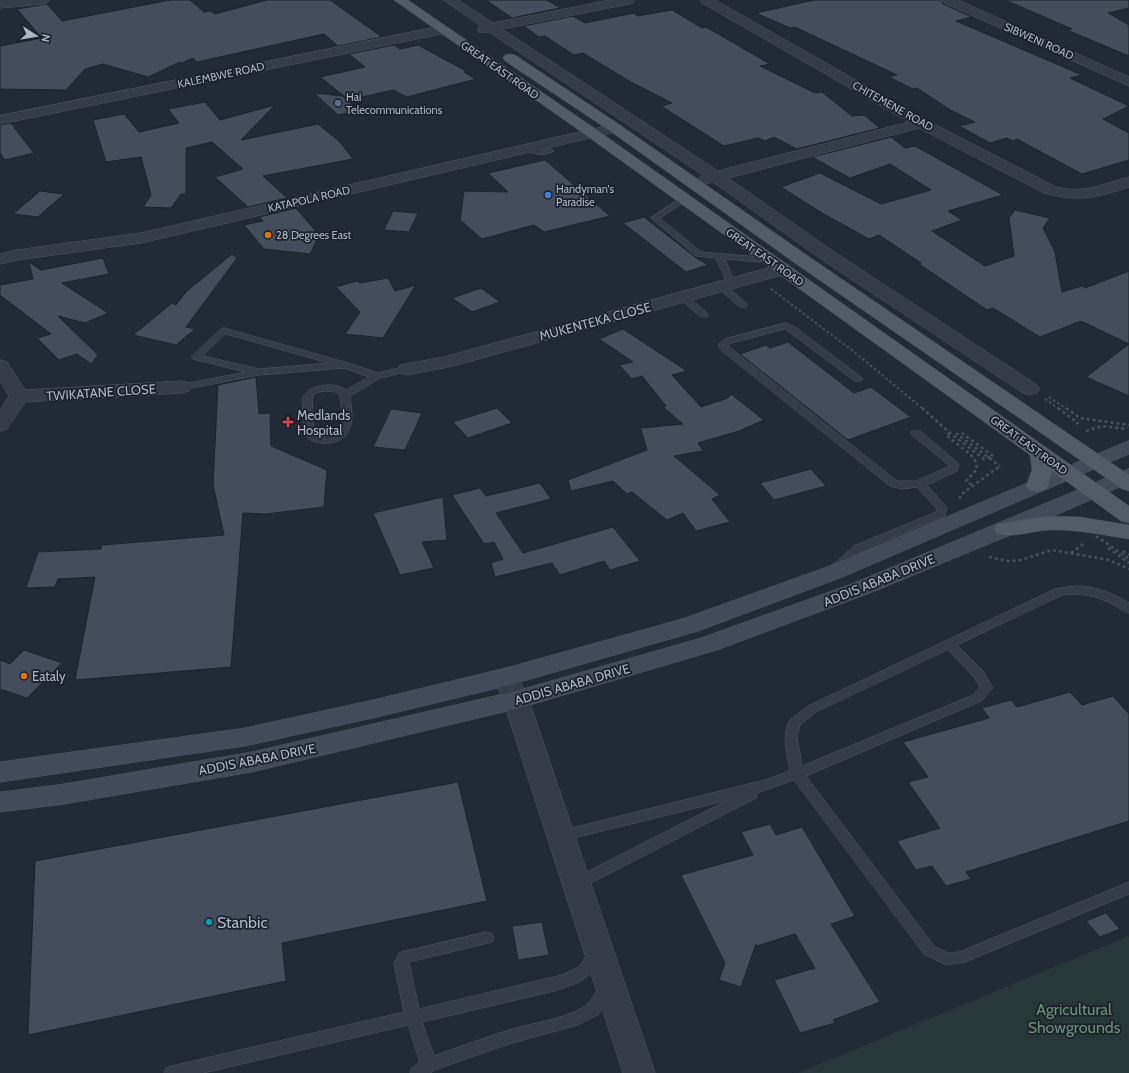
<svg xmlns="http://www.w3.org/2000/svg" width="1129" height="1073" viewBox="0 0 1129 1073" font-family="Cabin,sans-serif">
<rect width="100%" height="100%" fill="#222a36"/>
<path fill="#273839" d="M 1129,936 L 1129,1073 L 798,1073 Z"/>
<path fill="#434d5b" stroke="#1d232d" d="M 170,0 L 190,0 L 204,12 L 211,11 L 215,14 L 267,0 L 330,0 L 382,37 L 338,46 L 324,34 L 197,62 L 193,58 L 182,63 L 180,62 L 148,77 L 103,64 L 85,69 L 66,90 L 0,89 L 0,46 L 42,38 L 17,9 L 47,4 L 62,21 Z
M 486,0 L 547,0 L 560,8 L 512,18 Z
M 814,0 L 941,0 L 943,4 L 972,17 L 956,21 L 1082,75 L 1070,78 L 1129,106 L 1103,119 L 1129,133 L 1129,160 L 1082,174 L 1017,139 L 1013,141 L 1007,138 L 990,143 L 959,126 L 975,122 L 952,111 L 917,88 L 913,89 L 889,77 L 897,75 L 795,27 L 790,28 L 756,13 Z
M 1005,0 L 1129,0 L 1129,8 L 1108,13 L 1129,25 L 1129,56 L 1067,30 L 1072,29 Z
M 672,10 L 702,28 L 706,27 L 770,64 L 760,66 L 815,93 L 822,92 L 852,116 L 864,115 L 880,128 L 797,149 L 774,137 L 765,141 L 758,138 L 724,146 L 661,106 L 672,103 L 631,82 L 583,53 L 574,55 L 545,36 L 539,37 L 524,26 L 573,16 L 585,23 L 634,13 L 637,16 Z
M 394,45 L 400,49 L 418,45 L 466,71 L 464,72 L 476,79 L 407,97 L 393,90 L 349,100 L 320,77 L 365,67 L 349,54 Z
M 314,93 L 342,96 L 359,110 L 338,115 Z
M 205,102 L 220,120 L 275,105 L 241,140 L 318,124 L 339,141 L 353,159 L 263,176 L 287,198 L 248,207 L 215,177 L 243,169 L 212,142 L 186,148 L 186,194 L 181,194 L 171,208 L 143,207 L 151,195 L 141,157 L 106,162 L 93,120 L 124,114 L 139,132 L 179,123 L 168,109 Z
M 11,123 L 22,138 L 34,153 L 5,160 L 0,153 L 0,125 Z
M 891,137 L 905,148 L 915,146 L 1003,195 L 948,211 L 962,220 L 932,231 L 985,266 L 1014,256 L 1009,218 L 1015,210 L 1050,218 L 1043,228 L 1055,252 L 1062,292 L 1082,286 L 1085,288 L 1129,271 L 1129,344 L 1081,321 L 1040,337 L 993,308 L 987,310 L 919,264 L 921,263 L 879,235 L 869,239 L 822,213 L 781,187 L 820,173 L 881,204 L 931,190 L 890,164 L 850,178 L 812,157 Z
M 545,160 L 610,216 L 544,232 L 534,225 L 482,239 L 460,220 L 464,191 L 508,192 L 488,173 Z
M 40,191 L 64,194 L 38,217 L 13,214 Z
M 296,208 L 319,235 L 310,254 L 264,249 L 244,225 L 263,221 L 259,217 Z
M 393,211 L 418,213 L 409,232 L 384,230 Z
M 644,217 L 695,257 L 708,265 L 686,272 L 623,223 Z
M 232,254 L 237,258 L 186,327 L 195,329 L 176,345 L 133,335 L 172,303 L 176,305 L 186,292 Z
M 103,258 L 109,274 L 62,283 L 108,313 L 85,323 L 58,316 L 98,355 L 91,364 L 77,354 L 59,360 L 37,338 L 51,334 L 0,295 L 0,285 L 33,279 L 29,262 L 41,270 Z
M 388,278 L 395,291 L 416,285 L 383,338 L 345,334 L 360,312 L 336,287 L 357,281 L 360,283 Z
M 481,288 L 500,302 L 472,312 L 452,298 Z
M 623,329 L 687,371 L 672,375 L 701,407 L 728,398 L 731,394 L 764,420 L 739,431 L 698,443 L 703,451 L 674,456 L 720,495 L 712,499 L 730,522 L 696,531 L 683,513 L 667,520 L 632,492 L 627,494 L 613,481 L 571,491 L 568,480 L 647,450 L 640,426 L 642,428 L 683,424 L 663,407 L 666,406 L 642,376 L 632,379 L 619,365 L 633,362 L 599,339 Z
M 788,342 L 854,393 L 871,387 L 911,417 L 848,440 L 740,354 L 766,345 L 770,348 Z
M 1129,344 L 1129,396 L 1086,377 Z
M 256,377 L 259,414 L 270,413 L 271,446 L 327,470 L 324,507 L 266,514 L 243,513 L 231,667 L 75,680 L 95,577 L 58,579 L 55,587 L 26,588 L 38,552 L 101,549 L 102,545 L 224,535 L 213,485 L 218,385 Z
M 497,408 L 512,423 L 468,438 L 453,422 Z
M 391,409 L 422,413 L 405,450 L 373,447 Z
M 811,469 L 826,486 L 774,500 L 760,483 Z
M 540,483 L 551,499 L 496,513 L 523,553 L 613,527 L 640,561 L 610,570 L 604,561 L 560,575 L 552,563 L 495,577 L 491,563 L 503,559 L 494,542 L 484,544 L 452,495 L 480,488 L 486,496 Z
M 443,497 L 447,540 L 422,542 L 434,568 L 400,575 L 373,513 Z
M 24,650 L 62,663 L 27,698 L 0,689 L 0,660 L 10,664 Z
M 1070,692 L 1082,705 L 1113,696 L 1129,714 L 1129,821 L 966,872 L 971,879 L 946,886 L 932,866 L 916,870 L 897,841 L 940,828 L 908,782 L 928,777 L 903,742 L 989,718 L 982,708 L 1011,700 L 1017,707 Z
M 458,782 L 487,901 L 282,943 L 286,981 L 28,1035 L 35,861 Z
M 770,824 L 776,835 L 802,827 L 855,916 L 831,924 L 880,1002 L 833,1020 L 835,1023 L 800,1033 L 774,980 L 815,968 L 795,934 L 757,946 L 756,944 L 741,987 L 719,980 L 725,963 L 681,875 L 753,855 L 741,832 Z
M 1106,913 L 1120,929 L 1100,937 L 1086,921 Z
M 542,922 L 549,955 L 518,960 L 512,926 Z"/>
<g fill="none" stroke-linecap="round" stroke-linejoin="round">
<g stroke="#505762" stroke-width="1">
<path id="service" d="M 526,146 L 532,146 L 536,150 L 550,149 L 554,151 C 546,156 533,155 526,150 Z
M 682,197 L 688,197 L 689,199 L 660,218 L 701,252 L 770,258 L 773,259 L 774,261 L 773,263 L 725,259 L 735,283 L 734,285 L 728,285 L 716,258 L 696,256 L 651,218 Z
M 721,283 L 724,284 L 746,303 L 747,305 L 746,307 L 740,307 L 718,288 L 717,286 Z
M 683,294 L 686,295 L 707,313 L 708,315 L 707,317 L 701,317 L 680,299 L 679,297 L 680,295 Z
M 786,323 L 795,327 L 861,377 L 863,379 L 861,381 L 855,381 L 785,329 L 731,343 L 728,346 L 897,481 L 916,481 L 948,467 L 949,465 L 912,435 L 911,433 L 912,431 L 920,431 L 959,464 L 957,471 L 927,485 L 947,508 L 945,516 L 862,550 L 841,571 L 833,571 L 831,568 L 833,565 L 854,546 L 936,512 L 937,509 L 917,487 L 902,489 L 890,486 L 722,351 L 718,345 L 725,339 Z
M 224,328 L 348,363 L 378,373 L 407,366 L 412,369 L 410,371 L 380,378 L 350,396 C 351,407 354,420 349,430 C 342,446 314,448 304,434 L 302,398 C 305,395 307,390 311,389 C 321,384 338,383 346,390 L 369,377 L 344,368 L 259,375 L 182,390 L 179,389 L 177,387 L 179,385 L 246,372 L 193,359 L 191,357 L 221,329 ZM 226,334 L 329,363 L 259,369 L 203,356 ZM 326,391 L 336,392 L 340,396 C 341,409 347,434 329,437 C 323,437 319,437 314,433 L 312,398 L 316,393 Z
M 1076,586 C 1095,586 1113,593 1129,603 L 1129,613 C 1123,611 1118,607 1112,604 C 1095,595 1080,593 1062,595 L 957,645 L 983,671 L 993,688 L 981,701 L 806,776 L 934,946 L 948,953 L 959,952 L 1129,882 L 1129,894 L 965,962 L 946,965 L 924,954 L 794,780 L 757,793 L 756,798 L 581,888 L 576,890 L 571,888 L 569,884 L 571,880 L 728,800 L 561,841 L 556,840 L 554,836 L 556,832 L 765,780 L 790,771 C 787,755 781,735 790,720 L 808,706 L 1055,589 ZM 948,650 L 974,677 L 980,687 L 973,695 L 802,766 L 797,737 L 800,725 L 816,712 Z
M 487,932 L 492,934 L 494,938 L 492,942 L 409,962 L 419,1009 L 562,975 L 579,967 L 591,949 L 596,947 L 601,949 L 603,953 C 590,980 582,982 554,991 L 422,1022 L 434,1056 C 459,1047 484,1038 509,1030 C 533,1023 560,1020 582,1008 C 594,1001 599,980 613,985 L 616,990 L 599,1014 L 577,1025 L 509,1044 L 434,1070 L 431,1073 L 410,1073 L 412,1068 L 420,1062 L 408,1025 L 203,1073 L 164,1073 L 166,1068 L 172,1066 L 404,1012 L 394,964 L 399,953 Z"/>
</g>
<g stroke="#505762" stroke-width="1">
<path id="minor" d="M 0,0 L 49,0 L 47,3 L 43,4 L 0,8 Z
M 444,0 L 458,0 L 493,23 L 611,0 L 635,0 L 633,3 L 629,4 L 502,29 L 718,171 L 909,122 L 702,3 L 700,0 L 715,0 L 926,120 L 1056,187 C 1084,194 1102,184 1129,177 L 1129,187 C 1095,198 1079,202 1044,193 L 919,128 L 728,178 L 836,253 L 1037,385 L 1040,389 L 1037,393 L 1030,395 L 1023,393 L 824,261 L 713,182 L 706,184 L 701,182 L 698,179 L 703,175 L 489,32 L 479,32 L 477,29 L 480,26 Z
M 942,0 L 958,0 L 1129,77 L 1129,86 L 944,3 Z
M 442,26 L 446,27 L 448,30 L 446,33 L 0,124 L 0,116 Z
M 615,124 L 620,125 L 622,128 L 620,131 L 141,243 L 17,260 L 0,264 L 0,254 L 17,250 L 141,233 Z
M 783,264 L 789,265 L 792,269 L 789,273 L 453,366 L 407,375 L 400,373 L 398,369 L 400,365 L 444,357 Z
M 0,360 L 7,362 L 25,390 L 182,381 L 189,383 L 192,387 L 189,391 L 182,393 L 25,402 L 7,429 L 0,431 L 0,410 L 9,396 L 0,381 Z
M 506,668 L 515,671 L 529,700 L 655,1073 L 623,1073 L 503,700 L 494,677 L 497,671 Z"/>
</g>
<g stroke="#505762" stroke-width="1">
<path id="secondary" d="M 1129,441 L 1129,454 L 840,578 L 698,631 L 506,686 L 373,718 L 245,746 L 0,782 L 0,762 L 245,728 L 373,700 L 506,668 L 682,619 L 824,568 Z
M 1129,469 L 1129,483 L 1013,534 L 870,593 L 717,650 L 516,709 L 252,772 L 58,805 L 0,812 L 0,792 L 58,785 L 252,752 L 516,691 L 701,638 L 854,583 Z"/>
</g>
<g stroke="#3e4550" stroke-width="1">
<path id="primary" d="M 394,0 L 408,0 L 597,130 L 1129,506 L 1129,523 L 1121,521 L 1052,471 L 1048,486 L 1044,490 L 1037,492 L 1030,490 L 1026,486 L 1032,470 L 1030,455 L 587,136 Z
M 510,54 L 515,55 L 620,125 L 811,258 L 1129,475 L 1129,491 L 1122,489 L 799,266 L 610,131 L 505,61 L 503,58 L 505,55 Z
M 1049,516 L 1080,517 L 1129,525 L 1129,539 C 1103,535 1076,529 1049,530 C 1032,531 1014,538 997,534 L 994,529 L 997,524 Z"/>
</g>
<path stroke="#435457" stroke-width="2" stroke-dasharray="2.5 2.5" stroke-linecap="butt" d="M 771,289 L 853,351 L 923,409
M 1049,397 L 1067,409
M 1045,399 L 1059,409"/>
<path stroke="#435457" stroke-width="2.5" stroke-dasharray="3 3" stroke-linecap="butt" d="M 922,408 L 950,433 L 984,459 L 993,456
M 1058,408 L 1078,423 L 1074,424
M 1066,408 L 1080,418 L 1129,425
M 1086,431 L 1102,426 L 1127,429
M 950,433 L 946,435 L 971,455 L 975,460 L 977,469 L 966,481 L 972,485
M 960,499 L 960,496 L 963,493 L 1000,466
M 1108,548 L 1129,563
M 1123,551 L 1129,555
M 1071,553 L 1085,543
M 989,557 L 1008,561 L 1021,560 L 1052,550 L 1109,560 L 1129,569"/>
<use href="#service" fill="#353c47" fill-rule="evenodd"/>
<use href="#minor" fill="#353c47" fill-rule="evenodd"/>
<use href="#secondary" fill="#434b5a" fill-rule="evenodd"/>
<use href="#primary" fill="#535b67" fill-rule="evenodd"/>
<path stroke="#435457" stroke-width="2.5" stroke-dasharray="3 3" stroke-linecap="butt" d="M 993,456 L 962,433 L 957,434 L 1000,466
M 1096,536 L 1129,559"/>
</g>
<circle fill="#5c6f8a" stroke="#1b212b" stroke-width="1.5" cx="338" cy="103" r="4"/>
<circle fill="#3f7fe0" stroke="#1b212b" stroke-width="1.5" cx="548" cy="195" r="4"/>
<g fill="#e8710a" stroke="#1b212b" stroke-width="1.5">
<circle cx="268" cy="235" r="4"/>
<circle cx="24" cy="676" r="4"/>
</g>
<path fill="#e0444e" stroke="#1b212b" stroke-width="1.5" d="M286 416h4v4h4v4h-4v4h-4v-4h-4v-4h4z"/>
<circle fill="#0f9aa8" stroke="#1b212b" stroke-width="1.5" cx="209" cy="922" r="4"/>
<g text-anchor="middle" stroke-width="3.5" stroke-linejoin="round" paint-order="stroke">
<g font-size="11" fill="#b0b7c3" stroke="#1b212b">
<text transform="translate(1039 41) rotate(24)" y="4">SIBWENI ROAD</text>
<text transform="translate(500 70) rotate(35)" y="4">GREAT EAST ROAD</text>
<text transform="translate(221 75) rotate(-12)" y="4">KALEMBWE ROAD</text>
<text transform="translate(893 106) rotate(29)" y="4">CHITEMENE ROAD</text>
<text transform="translate(309 199) rotate(-13)" y="4">KATAPOLA ROAD</text>
<text transform="translate(765 257) rotate(35)" y="4">GREAT EAST ROAD</text>
<text transform="translate(1029 445) rotate(36)" y="4">GREAT EAST ROAD</text>
</g>
<g font-size="11" fill="#b0b7c3" stroke="#1b212b" text-anchor="start">
<text x="346" y="101">Hai<tspan x="346" dy="13">Telecommunications</tspan></text>
<text x="556" y="193">Handyman's<tspan x="556" dy="13">Paradise</tspan></text>
<text x="276" y="239">28 Degrees East</text>
</g>
<g font-size="13" fill="#b0b7c3" stroke="#1b212b">
<text transform="translate(595 321) rotate(-15)" y="5">MUKENTEKA CLOSE</text>
<text transform="translate(101 392) rotate(-4)" y="5">TWIKATANE CLOSE</text>
<text transform="translate(879 580) rotate(-22)" y="5">ADDIS ABABA DRIVE</text>
<text transform="translate(572 684) rotate(-16)" y="5">ADDIS ABABA DRIVE</text>
<text transform="translate(257 759) rotate(-11)" y="5">ADDIS ABABA DRIVE</text>
</g>
<g font-size="13" fill="#b0b7c3" stroke="#1b212b" text-anchor="start">
<text x="297" y="420">Medlands<tspan x="297" dy="15">Hospital</tspan></text>
<text x="32" y="681">Eataly</text>
</g>
<g font-size="16" fill="#b0b7c3" stroke="#1b212b" text-anchor="start">
<text x="217" y="928">Stanbic</text>
</g>
<g font-size="16" fill="#699274" stroke="#1b212b">
<text x="1074" y="1015">Agricultural<tspan x="1074" dy="18">Showgrounds</tspan></text>
</g>
</g>
<g transform="translate(36 36) rotate(102)" stroke="#1b212b" stroke-width="3" paint-order="stroke">
<path d="M0-3L7 15L0 10L-7 15Z" fill="#b0b7c3"/>
<text y="-6" font-size="11" font-weight="bold" text-anchor="middle" fill="#b0b7c3">N</text>
</g>
</svg>
